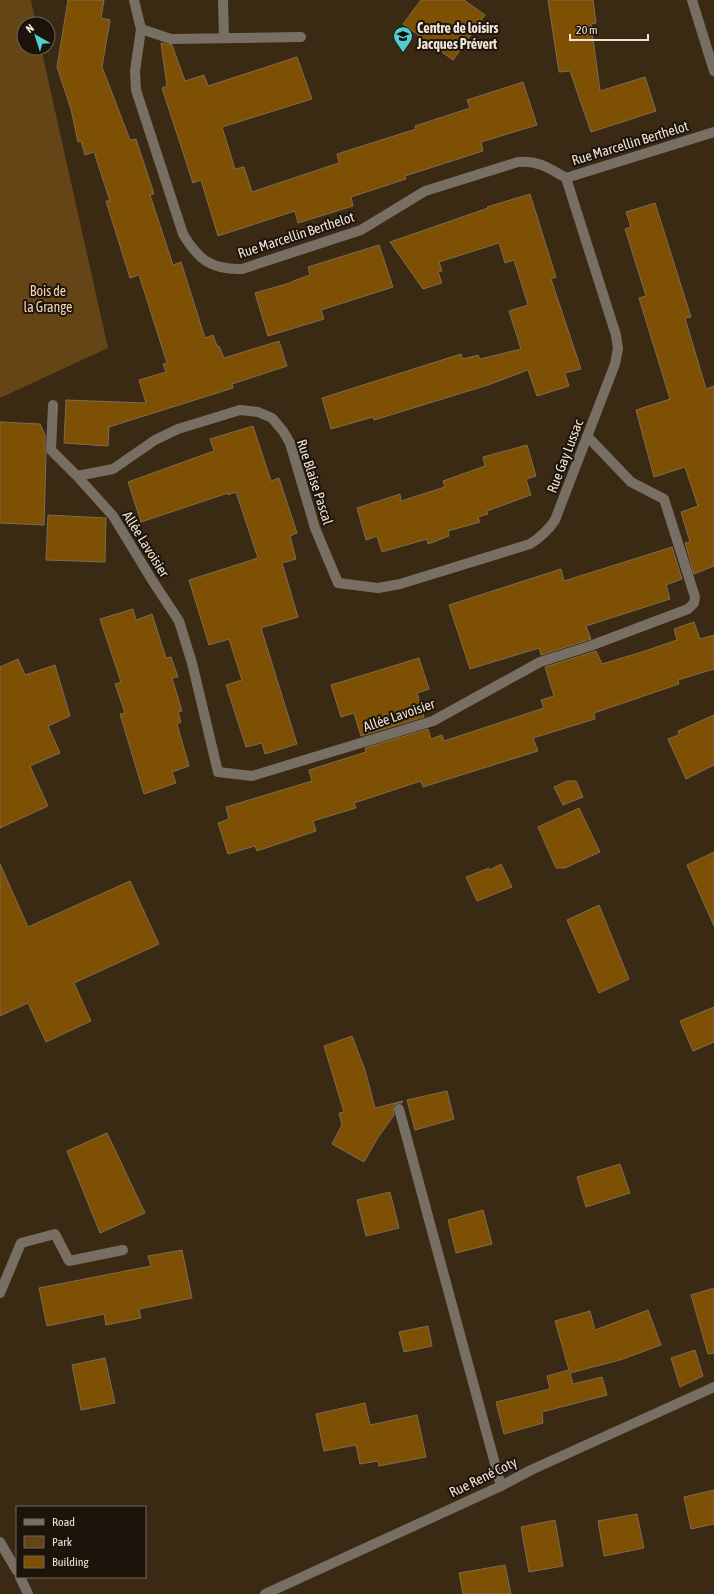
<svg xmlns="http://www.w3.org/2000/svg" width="714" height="1594" viewBox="0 0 714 1594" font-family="'Asap Condensed',sans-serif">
<rect width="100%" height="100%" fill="#3b2a13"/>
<path fill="#654416" d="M 0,0 L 31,0 L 36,24 L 24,24 L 24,48 L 41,48 L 108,348 L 0,398 Z"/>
<path fill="#7d5004" stroke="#7f6b53" d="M 68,0 L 104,0 L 101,18 L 110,20 L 102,67 L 130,140 L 136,139 L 154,194 L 150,195 L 173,265 L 181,262 L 205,338 L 213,335 L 217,346 L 219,346 L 224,358 L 279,341 L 287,366 L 232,384 L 233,388 L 109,427 L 109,426 L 108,446 L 64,443 L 66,400 L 146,403 L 139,380 L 166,372 L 163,364 L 167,363 L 139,275 L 130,278 L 106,201 L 110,201 L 94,152 L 85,155 L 81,141 L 78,142 L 71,109 L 57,67 Z
M 421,0 L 464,0 L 485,15 L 453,60 L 403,24 Z
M 548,0 L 593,0 L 596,23 L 591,24 L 600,91 L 645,77 L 656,111 L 591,132 L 570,71 L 559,72 Z
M 161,43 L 172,45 L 185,81 L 204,75 L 208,86 L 297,57 L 312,99 L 222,127 L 235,169 L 244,167 L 252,192 L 339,163 L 337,154 L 416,129 L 415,126 L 470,108 L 467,100 L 523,82 L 537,125 L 481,142 L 483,151 L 405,176 L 406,179 L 351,197 L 353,206 L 298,223 L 295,211 L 218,236 L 201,180 L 193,183 L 162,88 L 167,86 Z
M 530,194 L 556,277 L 551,279 L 581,369 L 565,373 L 569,386 L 537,396 L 528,370 L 488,385 L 374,420 L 373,417 L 331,429 L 322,398 L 461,354 L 463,359 L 478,355 L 480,359 L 521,349 L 509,311 L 528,305 L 514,260 L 505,263 L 499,243 L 439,262 L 442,271 L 438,272 L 442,283 L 423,289 L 390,242 L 488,208 L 487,207 Z
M 655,203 L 691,317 L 685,318 L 706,389 L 714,386 L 714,566 L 694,574 L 685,543 L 690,542 L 681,512 L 698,506 L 685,467 L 654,477 L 636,410 L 670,399 L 639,298 L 646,296 L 625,229 L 631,227 L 626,212 Z
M 379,245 L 393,287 L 321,310 L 324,319 L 268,336 L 255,293 L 293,282 L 293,281 L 310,275 L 308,267 Z
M 0,422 L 40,424 L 45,435 L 45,450 L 46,454 L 44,525 L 0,523 Z
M 253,426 L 271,481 L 279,478 L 297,533 L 290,536 L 296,559 L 282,563 L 298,617 L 261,628 L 297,744 L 265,754 L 262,743 L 246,747 L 226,685 L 242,680 L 229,639 L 209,645 L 189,580 L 258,558 L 236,492 L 228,495 L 228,493 L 141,522 L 128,482 L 214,451 L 210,439 Z
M 527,445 L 536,476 L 526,479 L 531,495 L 487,511 L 488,514 L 478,517 L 480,522 L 448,531 L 449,536 L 428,544 L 427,539 L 382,552 L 377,536 L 366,540 L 357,508 L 400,494 L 401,501 L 445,487 L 443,481 L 485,466 L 483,457 Z
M 48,515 L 106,518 L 105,562 L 46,560 Z
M 672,547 L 682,579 L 666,585 L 670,599 L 586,626 L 591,639 L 588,640 L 541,655 L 539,648 L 470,669 L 449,605 L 561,569 L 564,581 Z
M 133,609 L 136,620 L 152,614 L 166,658 L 171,657 L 178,677 L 172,678 L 182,711 L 178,712 L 181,722 L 177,724 L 189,766 L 172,772 L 176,783 L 144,794 L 120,714 L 125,713 L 115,684 L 121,682 L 100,619 Z
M 694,622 L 700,639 L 714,635 L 714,669 L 678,680 L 679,684 L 594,713 L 595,719 L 533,738 L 538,751 L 423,787 L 421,781 L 354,803 L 356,808 L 313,821 L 316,831 L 257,851 L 255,846 L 228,854 L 218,823 L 229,819 L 226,807 L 312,781 L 309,770 L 366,752 L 365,748 L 428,729 L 431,739 L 442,735 L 444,741 L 544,708 L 541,700 L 554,696 L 545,667 L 596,651 L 602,664 L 645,651 L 677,640 L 674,629 Z
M 419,658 L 429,689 L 417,693 L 424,717 L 361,736 L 354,713 L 341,717 L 331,685 Z
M 18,659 L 25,675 L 55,665 L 70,716 L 48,726 L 60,753 L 30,766 L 48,806 L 0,828 L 0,667 Z
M 714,715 L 714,765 L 686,779 L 668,739 L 679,735 L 678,731 Z
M 567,781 L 576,781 L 583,797 L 563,805 L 554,787 Z
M 579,808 L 600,852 L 565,868 L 556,868 L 538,827 Z
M 714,852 L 714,926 L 687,865 Z
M 0,864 L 28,927 L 130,881 L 159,944 L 74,983 L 91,1021 L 46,1042 L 28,1003 L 0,1016 Z
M 501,864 L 512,887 L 477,901 L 466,877 L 489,868 L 490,870 Z
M 599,905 L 629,979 L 599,993 L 567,920 Z
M 714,1007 L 714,1042 L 693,1051 L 680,1021 Z
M 352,1036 L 365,1070 L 375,1108 L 403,1101 L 402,1103 L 398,1103 L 394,1105 L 393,1108 L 394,1115 L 377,1139 L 364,1162 L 332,1144 L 342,1125 L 339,1113 L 344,1112 L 324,1046 Z
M 447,1091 L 454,1119 L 415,1130 L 407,1100 Z
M 107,1133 L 145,1213 L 100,1233 L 67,1151 Z
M 620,1164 L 630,1193 L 586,1207 L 577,1177 Z
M 390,1192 L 399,1228 L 366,1236 L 357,1200 Z
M 483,1210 L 492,1244 L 456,1253 L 448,1220 Z
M 182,1250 L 192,1298 L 139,1309 L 141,1318 L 106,1325 L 104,1314 L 47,1326 L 39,1288 L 151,1266 L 148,1256 Z
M 714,1288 L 714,1353 L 708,1354 L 691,1295 Z
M 648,1310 L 661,1345 L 620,1360 L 570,1373 L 573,1384 L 602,1377 L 607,1395 L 542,1412 L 543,1423 L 504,1434 L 496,1402 L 550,1389 L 547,1376 L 569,1370 L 555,1321 L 590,1311 L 595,1330 Z
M 428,1326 L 432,1346 L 404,1352 L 399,1332 Z
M 695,1350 L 703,1376 L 680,1387 L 671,1358 Z
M 105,1358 L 115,1403 L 81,1410 L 72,1365 Z
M 365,1403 L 370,1425 L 417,1415 L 426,1457 L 379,1466 L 378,1461 L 360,1464 L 356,1445 L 324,1451 L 316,1414 Z
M 714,1490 L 714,1524 L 691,1529 L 684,1497 Z
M 637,1514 L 644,1548 L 604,1556 L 598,1521 Z
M 555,1520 L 563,1566 L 529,1572 L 521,1527 Z
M 505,1565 L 511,1594 L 463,1594 L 459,1573 Z"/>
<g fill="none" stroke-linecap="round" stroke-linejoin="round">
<path stroke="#786f64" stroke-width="10" d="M 134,0 L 141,29 L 135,71 L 136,90 L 183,234 C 198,259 211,270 242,269 L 361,230 L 425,191 L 518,162 C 538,160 549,168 566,178 L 714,132
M 223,0 L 224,38
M 692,0 L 714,71
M 141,29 L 171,39 L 301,37
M 53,405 L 51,450 L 77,476 L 113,469 L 155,440 L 178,429 L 240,410 L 258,412 L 272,418 L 283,431 L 290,443 L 315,528 L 338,583 L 378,588 L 400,584 L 530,544 C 541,537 548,531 555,520 L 615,364 L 618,349 L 616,335 L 566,178
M 77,476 L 113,516 L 152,580 L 179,621 L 192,663 L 218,772 L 252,776 L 433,721 L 540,662 L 590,646 L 688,609 L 694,603 L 695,597 L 664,499 L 631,482 L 587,436
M 399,1109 L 501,1486
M 0,1293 L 21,1243 L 55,1234 L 69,1261 L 123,1250
M 0,1542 L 17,1571
M 20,1577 L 28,1594
M 265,1594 L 501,1486 L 531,1470 L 714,1387"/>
</g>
<defs>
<g id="school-pin" transform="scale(1)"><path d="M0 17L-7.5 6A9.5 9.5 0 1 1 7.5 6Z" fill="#52cdd0" stroke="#1c140b"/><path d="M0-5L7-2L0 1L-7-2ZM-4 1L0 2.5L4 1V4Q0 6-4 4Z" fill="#111"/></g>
</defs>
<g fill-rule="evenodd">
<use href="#school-pin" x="403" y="36"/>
</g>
<g text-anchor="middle" stroke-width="4" stroke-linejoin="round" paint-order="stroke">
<g font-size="14" font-weight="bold" fill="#efe3d6" stroke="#1c140b" text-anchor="start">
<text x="417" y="33">Centre de loisirs<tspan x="417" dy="16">Jacques Prévert</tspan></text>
</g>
<g font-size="14" fill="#efe3d6" stroke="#1c140b">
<text transform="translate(630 143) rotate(-17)" y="5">Rue Marcellin Berthelot</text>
<text transform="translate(296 235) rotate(-18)" y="5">Rue Marcellin Berthelot</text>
<text transform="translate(565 456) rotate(-69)" y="5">Rue Gay Lussac</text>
<text transform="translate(315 482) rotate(72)" y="5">Rue Blaise Pascal</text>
<text transform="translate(146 544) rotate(58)" y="5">Allée Lavoisier</text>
<text transform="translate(399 715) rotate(-19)" y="5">Allée Lavoisier</text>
<text transform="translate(483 1477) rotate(-26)" y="5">Rue René Coty</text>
</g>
<g font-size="14" fill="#f5d5af" stroke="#1c140b">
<text x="48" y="296">Bois de<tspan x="48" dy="16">la Grange</tspan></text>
</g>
</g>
<rect x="16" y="1506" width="130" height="72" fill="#1c140b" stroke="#70675c"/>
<rect x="24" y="1519" width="20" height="6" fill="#786f64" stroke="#70675c"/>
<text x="52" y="1526" font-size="12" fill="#efe3d6">Road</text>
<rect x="24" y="1536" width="20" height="12" fill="#654416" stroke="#70675c"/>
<text x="52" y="1546" font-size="12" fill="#efe3d6">Park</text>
<rect x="24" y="1556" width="20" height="12" fill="#7d5004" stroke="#70675c"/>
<text x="52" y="1566" font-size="12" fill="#efe3d6">Building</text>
<g transform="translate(36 36) rotate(321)"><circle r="19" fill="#1c140b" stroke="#70675c"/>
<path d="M0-3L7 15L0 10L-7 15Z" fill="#52cdd0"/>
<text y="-6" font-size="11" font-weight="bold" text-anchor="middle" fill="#efe3d6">N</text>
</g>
<path d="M570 34v6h78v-6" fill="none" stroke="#efe3d6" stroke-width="2"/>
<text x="576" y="34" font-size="12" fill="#efe3d6" stroke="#1c140b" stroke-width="3" paint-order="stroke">20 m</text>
</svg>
